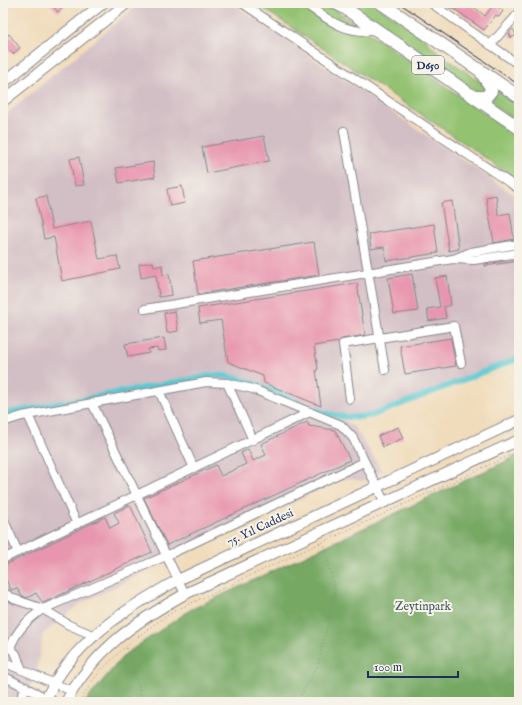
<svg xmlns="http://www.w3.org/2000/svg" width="522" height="705" viewBox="0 0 522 705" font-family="'IM FELL English',serif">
<rect width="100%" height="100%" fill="#f7f3e8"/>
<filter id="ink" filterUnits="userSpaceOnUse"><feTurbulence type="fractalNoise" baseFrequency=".025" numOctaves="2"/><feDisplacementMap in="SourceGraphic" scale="8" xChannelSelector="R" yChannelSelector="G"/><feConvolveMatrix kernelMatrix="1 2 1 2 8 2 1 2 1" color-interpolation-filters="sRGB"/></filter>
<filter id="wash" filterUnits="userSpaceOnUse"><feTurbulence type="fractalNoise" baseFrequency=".012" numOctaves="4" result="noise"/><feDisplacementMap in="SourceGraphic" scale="16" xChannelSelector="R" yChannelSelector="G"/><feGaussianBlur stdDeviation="0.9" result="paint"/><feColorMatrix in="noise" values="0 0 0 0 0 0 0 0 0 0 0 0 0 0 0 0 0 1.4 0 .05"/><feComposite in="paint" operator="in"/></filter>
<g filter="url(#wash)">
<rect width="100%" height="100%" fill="#f0dbba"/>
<path fill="#d2bec5" d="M 140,3 L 231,3 L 519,198 L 519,357 L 362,417 L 338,417 L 354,427 L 382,470 L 363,481 L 345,478 L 187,551 L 80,604 L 43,634 L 37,670 L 24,702 L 3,702 L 3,117 Z"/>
<path fill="#93c271" stroke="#577868" d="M 255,3 L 320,3 L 337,11 L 519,137 L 519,182 L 470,147 Z
M 343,3 L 371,3 L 411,27 L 439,53 L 485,85 L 486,91 L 478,93 Z
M 495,87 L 519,103 L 519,123 L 488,102 L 494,97 Z"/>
<path fill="#76a863" stroke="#486c60" d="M 519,455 L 519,702 L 85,702 L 124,655 L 190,610 Z"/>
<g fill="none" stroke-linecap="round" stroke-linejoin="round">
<path stroke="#5bc8d1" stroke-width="6" d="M 3,414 L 215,375 C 263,378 302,413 348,417 C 356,418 365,416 373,415 L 519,358"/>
</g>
<g id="blocks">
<path fill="#e896af" d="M 49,3 L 68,3 L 58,12 Z
M 452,3 L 464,7 L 469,3 L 485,16 L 494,4 L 503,11 L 499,17 L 496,15 L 484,30 L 456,10 L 449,8 Z
M 513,29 L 516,35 L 511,38 L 509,33 Z
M 9,34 L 20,48 L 13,54 L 9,50 L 3,56 L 3,39 Z
M 264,136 L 269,161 L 207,173 L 202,147 Z
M 79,157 L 84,185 L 75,186 L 70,159 Z
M 153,162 L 155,177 L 119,183 L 116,168 Z
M 182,186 L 185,203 L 170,206 L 167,189 Z
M 496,195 L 498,215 L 510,213 L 514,239 L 494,243 L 486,197 Z
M 46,196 L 52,229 L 91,221 L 99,259 L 117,256 L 120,269 L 62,281 L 54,237 L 44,239 L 36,198 Z
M 452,201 L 459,249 L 449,251 L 441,203 Z
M 434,224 L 438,253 L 386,261 L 384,247 L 371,249 L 369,234 Z
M 314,242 L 319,275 L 198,294 L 193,261 Z
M 519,259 L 519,261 L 485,266 L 485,264 Z
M 153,262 L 154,267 L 162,265 L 163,275 L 169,274 L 172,295 L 159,297 L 156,275 L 141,278 L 139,264 Z
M 412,274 L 418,311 L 394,314 L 388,278 Z
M 447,276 L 451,305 L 444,307 L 446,318 L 429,321 L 427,309 L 440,307 L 435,278 Z
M 357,283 L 365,335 L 342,339 L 338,342 L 314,346 L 318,369 L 316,370 L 321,406 L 264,383 L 263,376 L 228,362 L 221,320 L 200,323 L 198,308 Z
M 175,311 L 178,331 L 167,333 L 164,313 Z
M 164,338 L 166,350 L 158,351 L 157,348 L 148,349 L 149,353 L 128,357 L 125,344 Z
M 451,338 L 456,366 L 405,374 L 400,346 Z
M 307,422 L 309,426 L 335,430 L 350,460 L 167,545 L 144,498 L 216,465 L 221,476 L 246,464 L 241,453 L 248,449 L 253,461 L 266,455 L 261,444 Z
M 398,427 L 403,438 L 383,447 L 378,436 Z
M 130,505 L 152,552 L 43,603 L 36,593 L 27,598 L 21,595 L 17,588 L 11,590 L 3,573 L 3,566 L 105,517 L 110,528 L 119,523 L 114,513 Z"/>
</g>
</g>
<g filter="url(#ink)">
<use href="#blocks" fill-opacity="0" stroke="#86858c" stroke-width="1"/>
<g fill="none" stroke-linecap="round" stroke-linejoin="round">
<g stroke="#86858c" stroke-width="10">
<path id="minor" d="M 242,3 L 519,189
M 304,3 C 330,21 346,35 378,30
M 431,3 L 519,65
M 490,45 L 519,13
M 344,131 L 385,370
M 456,258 L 471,252 L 519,244
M 145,309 L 453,259 L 474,260 L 519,253
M 227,383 L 253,440
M 159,391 L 194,468
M 350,399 L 343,344 L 454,326 L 461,363
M 92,403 L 185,594
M 28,415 L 77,524
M 3,422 L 22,416 L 206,382 L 227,383 L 253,389 L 341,425 L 353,438 L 385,503
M 3,518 L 18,552
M 3,559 L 310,412
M 3,592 L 14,599 L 43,609 L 69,625 L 95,636
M 3,662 L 72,691
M 22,670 L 16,654 L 10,648 C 17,630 27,620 43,609 L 166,556 L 364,462
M 3,676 L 54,702
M 19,702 L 26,687"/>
</g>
<g stroke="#86858c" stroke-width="12">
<path id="major" d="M 3,83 L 103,3
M 3,101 L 127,3
M 45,702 C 68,645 126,608 178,580 L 519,420
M 66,702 C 94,650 135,622 185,594 L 519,440"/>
</g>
<g stroke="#86858c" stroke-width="14">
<path id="highway" d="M 335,3 L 345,8 L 519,128
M 381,3 L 519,97
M 475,97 L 486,97 L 491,91 L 490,86 L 482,74"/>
</g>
<path stroke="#86858c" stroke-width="1" stroke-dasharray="1 3" stroke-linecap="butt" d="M 126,648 L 143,702
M 80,702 C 85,693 91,682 98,674 C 120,649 147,629 174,611 L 519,451
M 297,702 L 318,665 L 335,591 L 324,543"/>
<use href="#minor" stroke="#fff" stroke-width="8"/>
<use href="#major" stroke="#fff" stroke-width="10"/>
<use href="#highway" stroke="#fff" stroke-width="12"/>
<path stroke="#1b2f5e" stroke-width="1" d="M 399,3 L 519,85"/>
</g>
</g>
<g text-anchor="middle" stroke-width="4" stroke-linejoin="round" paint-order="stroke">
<rect fill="#f7f3e8" stroke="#5d6a87" stroke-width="1" x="412" y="56" width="32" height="18" rx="3"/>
<g font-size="11" font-weight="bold" fill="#1b2f5e">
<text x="428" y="69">D650</text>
</g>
<g font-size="12" fill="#1b2f5e" stroke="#f7f3e8">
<text transform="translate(260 527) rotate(-25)" y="4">75. Yıl Caddesi</text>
</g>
<g font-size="12" fill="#3f5b64" stroke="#f7f3e8">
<text x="423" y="610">Zeytinpark</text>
</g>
</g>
<rect width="522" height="705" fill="none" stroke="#f7f3e8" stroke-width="16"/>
<path d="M368 671v6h90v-6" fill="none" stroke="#1b2f5e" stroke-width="2"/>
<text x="374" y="671" font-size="12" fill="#1b2f5e" stroke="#f7f3e8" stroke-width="3" paint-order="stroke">100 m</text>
</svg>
